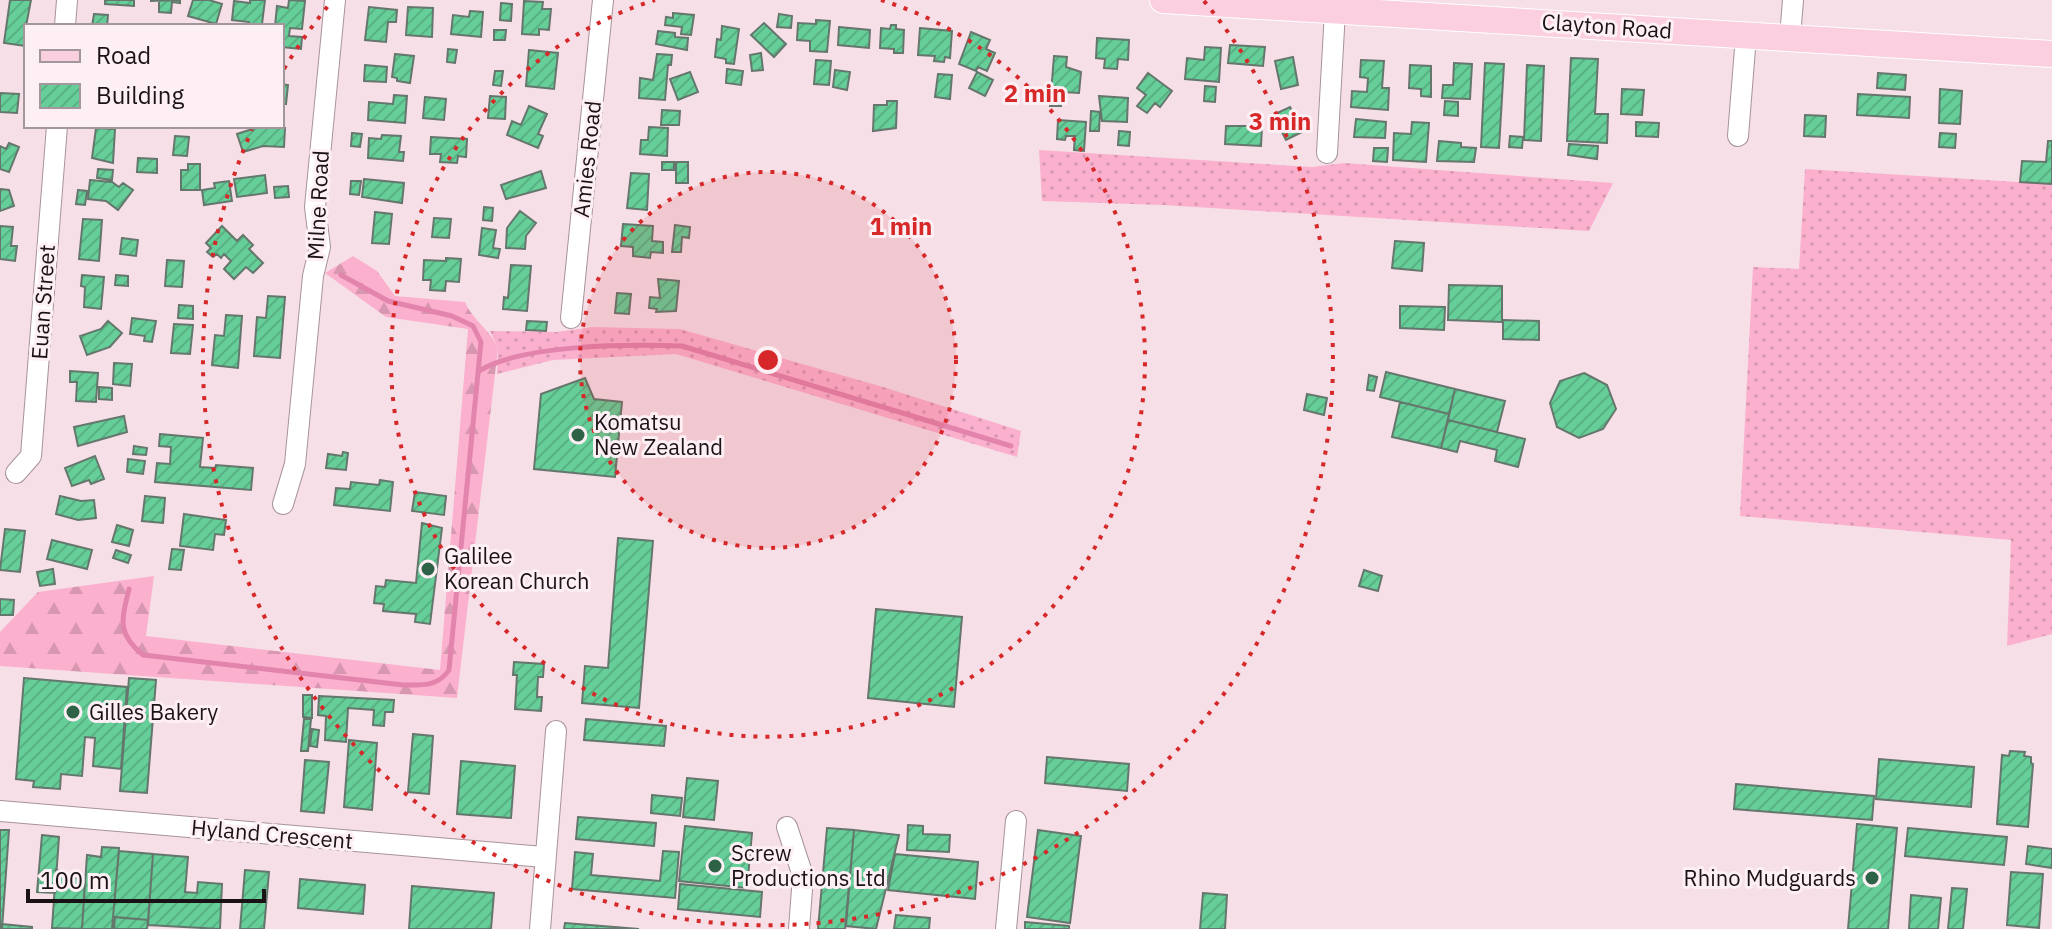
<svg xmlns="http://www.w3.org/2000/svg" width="2052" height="929" viewBox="0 0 2052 929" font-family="'IBM Plex Sans',sans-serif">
<defs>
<pattern id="grass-dots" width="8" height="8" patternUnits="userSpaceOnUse" patternTransform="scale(2)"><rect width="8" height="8" fill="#fbb1ce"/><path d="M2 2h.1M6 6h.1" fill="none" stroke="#d797b0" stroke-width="1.8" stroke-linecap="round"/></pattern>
<pattern id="forest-firs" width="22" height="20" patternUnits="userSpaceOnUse" patternTransform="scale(2)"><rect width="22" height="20" fill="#fbb1ce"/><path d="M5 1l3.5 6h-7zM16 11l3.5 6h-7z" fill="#d797b0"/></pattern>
<pattern id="building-hatch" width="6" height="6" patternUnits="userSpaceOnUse" patternTransform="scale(2)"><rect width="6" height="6" fill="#66cf99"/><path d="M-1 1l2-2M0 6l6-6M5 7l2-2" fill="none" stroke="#58b183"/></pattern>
</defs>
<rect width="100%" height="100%" fill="#f6dfe7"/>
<path fill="url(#grass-dots)" d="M 1039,150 L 1312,167 L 1344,163 L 1613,183 L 1589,231 L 1163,205 L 1042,201 Z
M 1805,169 L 2052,184 L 2052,634 L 2007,646 L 2011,540 L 1740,516 L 1753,267 L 1799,269 Z
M 593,327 L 680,329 L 883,387 L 1021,431 L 1017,457 L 676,354 L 553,360 L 497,374 L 498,348 L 490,331 L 556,332 Z"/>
<path fill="url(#forest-firs)" d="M 353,256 L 377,271 L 395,296 L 465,302 C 474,322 489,328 498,348 L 457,698 L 0,666 L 0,632 L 38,592 L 154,576 L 146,636 L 440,670 L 468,329 L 386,317 L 325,273 Z"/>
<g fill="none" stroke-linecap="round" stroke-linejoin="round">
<path stroke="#e384ac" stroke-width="5" d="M 479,371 C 523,344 630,344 682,346 L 1011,446
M 129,589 C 122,619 116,633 143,655 L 403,685 C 421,685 438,687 449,670 L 481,342 L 473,326 L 452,316 L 388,301 L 341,275"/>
</g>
<path fill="url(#building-hatch)" stroke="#65776d" stroke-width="2" d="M 10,0 L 31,0 L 26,26 L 26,46 L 4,43 Z
M 105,0 L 134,0 L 134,6 L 105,4 Z
M 180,0 L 180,3 L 172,2 L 171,13 L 159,12 L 159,1 L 150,1 Z
M 193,0 L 209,0 L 222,4 L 216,24 L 188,16 Z
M 250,0 L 265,0 L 262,24 L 248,26 L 249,22 L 232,20 L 234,1 L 250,3 Z
M 289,0 L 305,1 L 302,29 L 290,28 L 289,36 L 302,37 L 301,49 L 282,47 L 282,26 L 275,26 L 277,6 L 288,8 Z
M 524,1 L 543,2 L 542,9 L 551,9 L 549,30 L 539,29 L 539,35 L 522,34 Z
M 501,3 L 512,4 L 511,21 L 500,20 Z
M 369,7 L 397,10 L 396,22 L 388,22 L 386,42 L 365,40 Z
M 408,7 L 433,8 L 432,37 L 406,35 Z
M 470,11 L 483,12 L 481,37 L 451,34 L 453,15 L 469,17 Z
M 673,13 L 694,15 L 691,35 L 681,34 L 682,27 L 665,25 L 666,17 L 673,18 Z
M 94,14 L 108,15 L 107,26 L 92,26 Z
M 779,14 L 792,16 L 791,28 L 777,27 Z
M 816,20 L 830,21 L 827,52 L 810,51 L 810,41 L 797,40 L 798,23 L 816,24 Z
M 764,23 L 786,44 L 774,57 L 751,35 Z
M 891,25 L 896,25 L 896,29 L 904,30 L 903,53 L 894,53 L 894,49 L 880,48 L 881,28 L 890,29 Z
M 722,26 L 739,29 L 734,64 L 726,63 L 726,59 L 715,57 L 717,39 L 721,40 Z
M 839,27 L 870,30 L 869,48 L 838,45 Z
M 920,28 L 952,31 L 950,58 L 945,57 L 944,62 L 934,61 L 935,56 L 918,55 Z
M 494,30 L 506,30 L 505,40 L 494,40 Z
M 658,31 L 675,33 L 675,37 L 688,38 L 687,50 L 656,44 Z
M 971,32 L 990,40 L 986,49 L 995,53 L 987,71 L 978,67 L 976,71 L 959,64 Z
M 1097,38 L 1129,40 L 1128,60 L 1118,59 L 1117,69 L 1104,68 L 1105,59 L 1096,58 Z
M 1230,45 L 1265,47 L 1263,66 L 1228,63 Z
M 1205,47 L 1221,48 L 1219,82 L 1185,79 L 1187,58 L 1204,60 Z
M 448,49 L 457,50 L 455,63 L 447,62 Z
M 529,50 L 558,53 L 554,89 L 526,86 Z
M 761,53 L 763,70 L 752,71 L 750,55 Z
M 395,54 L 414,56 L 410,83 L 397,81 L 397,78 L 392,77 Z
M 657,54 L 672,55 L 671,65 L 668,65 L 665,100 L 639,98 L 640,78 L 653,80 Z
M 1054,56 L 1067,57 L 1066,67 L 1081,72 L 1079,93 L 1062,92 L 1061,106 L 1050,106 Z
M 1293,57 L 1298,85 L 1281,89 L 1275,61 Z
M 1571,58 L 1598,59 L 1595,114 L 1608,114 L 1607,143 L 1567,141 Z
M 816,60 L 831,61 L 829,85 L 814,84 Z
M 1361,60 L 1384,61 L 1382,88 L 1389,88 L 1388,110 L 1351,107 L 1352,91 L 1367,92 L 1368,78 L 1360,77 Z
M 1454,63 L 1472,64 L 1470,99 L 1442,98 L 1443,85 L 1453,85 Z
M 1485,63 L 1504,64 L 1499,148 L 1481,147 Z
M 365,65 L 387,67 L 386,82 L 364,81 Z
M 1410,65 L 1431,66 L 1431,97 L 1421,96 L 1421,89 L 1409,88 Z
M 1527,65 L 1544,66 L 1541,141 L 1524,140 Z
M 727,69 L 743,71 L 741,85 L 726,83 Z
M 835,70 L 850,72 L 847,90 L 833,87 Z
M 495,71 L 503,71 L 501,86 L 493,85 Z
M 690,72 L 698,92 L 678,100 L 670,79 Z
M 977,72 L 993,80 L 985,96 L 969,88 Z
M 1148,73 L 1172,91 L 1160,107 L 1155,103 L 1147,113 L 1137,106 L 1146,95 L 1137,88 Z
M 1878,73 L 1906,75 L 1905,90 L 1877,88 Z
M 938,74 L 952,75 L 950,99 L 935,97 Z
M 282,84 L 288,85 L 286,104 L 282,104 Z
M 1205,86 L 1216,87 L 1215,102 L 1204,101 Z
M 1622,89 L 1644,90 L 1642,115 L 1621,114 Z
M 1940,89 L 1962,91 L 1960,124 L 1939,123 Z
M 0,93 L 19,94 L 17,113 L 0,112 Z
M 1858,94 L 1910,97 L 1909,118 L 1857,115 Z
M 394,95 L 407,96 L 405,123 L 368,120 L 369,102 L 393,104 Z
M 490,96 L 506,97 L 505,119 L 488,118 Z
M 1099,96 L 1128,98 L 1127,122 L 1102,121 Z
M 425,97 L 446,99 L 444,120 L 423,118 Z
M 887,101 L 897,101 L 896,128 L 873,131 L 874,105 L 887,105 Z
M 1445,101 L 1458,102 L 1458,116 L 1444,115 Z
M 529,106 L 547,114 L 538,134 L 543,136 L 538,148 L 507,135 L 512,121 L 521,125 Z
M 1290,107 L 1302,132 L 1286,140 L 1273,115 Z
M 662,110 L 680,111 L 679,125 L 661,125 Z
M 1091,111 L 1100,112 L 1099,131 L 1090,131 Z
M 1805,115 L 1826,116 L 1825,137 L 1804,136 Z
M 1356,119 L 1386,122 L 1385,138 L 1354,137 Z
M 1058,120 L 1086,122 L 1084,151 L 1074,150 L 1075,136 L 1066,136 L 1065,140 L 1057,139 Z
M 1412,122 L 1429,123 L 1426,162 L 1393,160 L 1394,133 L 1411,134 Z
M 1636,122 L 1659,123 L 1658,137 L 1636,136 Z
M 262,126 L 285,128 L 284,147 L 263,146 L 243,152 L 237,134 Z
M 1226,126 L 1262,126 L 1261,146 L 1225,144 Z
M 649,127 L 668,128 L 667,156 L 640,154 L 641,140 L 648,140 Z
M 96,128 L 115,129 L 113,163 L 92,158 Z
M 1119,131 L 1130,132 L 1129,146 L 1118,145 Z
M 352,133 L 362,134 L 360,147 L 351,146 Z
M 1940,133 L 1956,134 L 1955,148 L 1939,147 Z
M 382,135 L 401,136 L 399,152 L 404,152 L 403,161 L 368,158 L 369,138 L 381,139 Z
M 175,136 L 189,137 L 187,156 L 173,155 Z
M 1510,136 L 1523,137 L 1522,148 L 1509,147 Z
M 431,137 L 467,139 L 466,157 L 458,156 L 457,163 L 440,162 L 441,154 L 430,154 Z
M 1439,141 L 1461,143 L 1461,147 L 1476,148 L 1474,162 L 1437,161 Z
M 2048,141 L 2052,141 L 2052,184 L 2020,182 L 2022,161 L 2046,162 Z
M 9,143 L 19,147 L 9,172 L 0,169 L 0,146 L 6,149 Z
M 1569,144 L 1598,146 L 1597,159 L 1568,155 Z
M 1374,148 L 1388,148 L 1387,162 L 1373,161 Z
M 138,158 L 157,159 L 157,173 L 137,172 Z
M 662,162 L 674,162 L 674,170 L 662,170 Z
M 676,162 L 688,162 L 688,183 L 676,183 Z
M 188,164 L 200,164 L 200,190 L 181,190 L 181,170 L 188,170 Z
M 98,169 L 113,170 L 112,180 L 97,178 Z
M 541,171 L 546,188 L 506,199 L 501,185 Z
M 631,173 L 649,174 L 647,210 L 627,208 Z
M 265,175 L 267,193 L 237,197 L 234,179 Z
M 364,179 L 404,183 L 402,203 L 362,197 Z
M 90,180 L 112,182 L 119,187 L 123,183 L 133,190 L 118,210 L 106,201 L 88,199 Z
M 229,181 L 232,201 L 204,205 L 202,190 L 215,188 L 214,183 Z
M 351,181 L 361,181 L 359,195 L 350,194 Z
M 288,186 L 289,197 L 275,198 L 274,187 Z
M 0,189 L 9,190 L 14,206 L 0,211 Z
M 78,190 L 87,191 L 85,205 L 76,204 Z
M 484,207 L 493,208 L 492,221 L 483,220 Z
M 520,211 L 536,223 L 526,236 L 525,249 L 506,248 L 507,228 Z
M 375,212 L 392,214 L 389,244 L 372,243 Z
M 434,218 L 451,219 L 449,238 L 432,237 Z
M 83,219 L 102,220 L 99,261 L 79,259 Z
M 623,224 L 653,226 L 652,241 L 663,242 L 663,253 L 651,252 L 650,258 L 633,256 L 633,247 L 621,246 Z
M 675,225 L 690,227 L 689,238 L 682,237 L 681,252 L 672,252 Z
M 0,226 L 13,227 L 11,246 L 17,246 L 15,261 L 0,259 Z
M 222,226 L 237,241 L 243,235 L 253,245 L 249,249 L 263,263 L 253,273 L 246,267 L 234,279 L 224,269 L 231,261 L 224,254 L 221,258 L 217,254 L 213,257 L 207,252 L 211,248 L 206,243 Z
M 482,228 L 496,230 L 493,248 L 500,249 L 498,258 L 479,255 Z
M 122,238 L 138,240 L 136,256 L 120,254 Z
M 1395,241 L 1424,243 L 1422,271 L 1392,268 Z
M 446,258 L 461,259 L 459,282 L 446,281 L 445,291 L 430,290 L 431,280 L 423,280 L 424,260 L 446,261 Z
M 167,260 L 184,261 L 182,287 L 165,286 Z
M 511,265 L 531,266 L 527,311 L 503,309 L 504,297 L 508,298 Z
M 82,275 L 104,277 L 101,309 L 84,307 L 85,287 L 81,286 Z
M 116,275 L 128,276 L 128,286 L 115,285 Z
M 658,279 L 679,281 L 676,311 L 656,312 L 657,309 L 649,308 L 650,297 L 660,298 Z
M 1449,285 L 1502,286 L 1502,322 L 1448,320 Z
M 617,293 L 631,294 L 629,314 L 615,313 Z
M 268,296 L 285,297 L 280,358 L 254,356 L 257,317 L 266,318 Z
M 179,305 L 193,306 L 193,319 L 178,318 Z
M 1400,306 L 1445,307 L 1444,330 L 1400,328 Z
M 226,315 L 242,316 L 238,368 L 212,365 L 215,335 L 224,336 Z
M 132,318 L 156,321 L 152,342 L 144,341 L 145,336 L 130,334 Z
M 1503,320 L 1539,321 L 1539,340 L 1503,339 Z
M 108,321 L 122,333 L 110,347 L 87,355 L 80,336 L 101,329 Z
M 527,321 L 547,322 L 546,331 L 526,330 Z
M 174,324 L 193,325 L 190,354 L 171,353 Z
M 114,363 L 132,364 L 130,386 L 113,384 Z
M 70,371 L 98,373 L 96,402 L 76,401 L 77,382 L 70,382 Z
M 1386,372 L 1455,389 L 1449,414 L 1380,397 Z
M 1584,373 L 1607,385 L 1616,409 L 1603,429 L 1579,438 L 1557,427 L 1550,403 L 1560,381 Z
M 1369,375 L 1377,377 L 1374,391 L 1367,390 Z
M 585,378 L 594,399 L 622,402 L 615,477 L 534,469 L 541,394 Z
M 99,387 L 112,388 L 112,400 L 99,399 Z
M 1455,389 L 1505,401 L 1497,432 L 1448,420 Z
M 1307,394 L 1327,398 L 1324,415 L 1304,410 Z
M 1400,402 L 1449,414 L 1441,448 L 1392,437 Z
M 124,416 L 127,432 L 78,446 L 74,427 Z
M 1448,420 L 1525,439 L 1518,467 L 1495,461 L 1497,450 L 1460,441 L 1457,452 L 1441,448 Z
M 160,434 L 203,438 L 200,467 L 215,468 L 216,465 L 253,468 L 251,490 L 155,482 L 157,463 L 170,464 L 171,447 L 159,446 Z
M 134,446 L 147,448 L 146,455 L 133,454 Z
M 343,452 L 348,453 L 346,470 L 326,468 L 328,454 L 342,456 Z
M 95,456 L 104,479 L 91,484 L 89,480 L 72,486 L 65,468 Z
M 128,459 L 145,461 L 143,474 L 127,472 Z
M 380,480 L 393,482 L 390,511 L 334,505 L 336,488 L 350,489 L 351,482 L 379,485 Z
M 415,492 L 446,496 L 444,515 L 412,511 Z
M 60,496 L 81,501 L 94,500 L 96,518 L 78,520 L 56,514 Z
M 145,496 L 165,498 L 163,523 L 142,521 Z
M 184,514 L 226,520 L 224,535 L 215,534 L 213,550 L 180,546 Z
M 422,523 L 442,528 L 430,624 L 415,622 L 416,614 L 383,611 L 384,604 L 374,603 L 376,586 L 385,587 L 386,580 L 416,583 Z
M 117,525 L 133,530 L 129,546 L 112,542 Z
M 5,529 L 25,531 L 20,572 L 0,570 Z
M 618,538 L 653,541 L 639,708 L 582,703 L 585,666 L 608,668 Z
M 52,540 L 92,550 L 87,569 L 47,559 Z
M 172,549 L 184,550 L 181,570 L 169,569 Z
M 116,550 L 131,555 L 128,563 L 113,558 Z
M 53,569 L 55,584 L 40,586 L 37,572 Z
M 1364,570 L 1382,576 L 1378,591 L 1359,586 Z
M 0,599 L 14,600 L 13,615 L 0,615 Z
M 876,609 L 962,617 L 954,707 L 868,698 Z
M 514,662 L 544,664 L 543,677 L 538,677 L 537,697 L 542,697 L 541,711 L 515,709 L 517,675 L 513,675 Z
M 24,678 L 127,687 L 121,769 L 93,766 L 95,738 L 85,737 L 82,776 L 61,774 L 60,789 L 33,787 L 34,781 L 16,779 Z
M 129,678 L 156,680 L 147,793 L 120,791 Z
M 303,695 L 312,695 L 312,718 L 303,717 Z
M 319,696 L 394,700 L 393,712 L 385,712 L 384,726 L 373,725 L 374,710 L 348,708 L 346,742 L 325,740 L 326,716 L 318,715 Z
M 304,719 L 311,719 L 308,751 L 301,751 Z
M 586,719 L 666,726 L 664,746 L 584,740 Z
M 312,729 L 319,730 L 317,747 L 310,746 Z
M 413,734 L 433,736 L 429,794 L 408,792 Z
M 349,740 L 377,743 L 372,810 L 344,807 Z
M 2010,751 L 2025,752 L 2024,756 L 2031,757 L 2031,763 L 2033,764 L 2028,827 L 1997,824 L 2002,755 L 2009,756 Z
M 1047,757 L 1129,764 L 1127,791 L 1045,783 Z
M 1879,759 L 1974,767 L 1971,807 L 1876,799 Z
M 305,760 L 329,762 L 324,813 L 301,811 Z
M 461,761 L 515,766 L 511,818 L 457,814 Z
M 687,778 L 718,781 L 714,820 L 683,817 Z
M 1736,784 L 1874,796 L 1872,820 L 1734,809 Z
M 652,795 L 682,798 L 680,816 L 651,813 Z
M 578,817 L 656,823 L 654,846 L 576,839 Z
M 1857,824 L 1897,828 L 1888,929 L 1848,929 Z
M 908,825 L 923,826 L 923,834 L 950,835 L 949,852 L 907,850 Z
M 685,826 L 752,833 L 747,888 L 679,881 Z
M 827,828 L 854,830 L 845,929 L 818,929 Z
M 1908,828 L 2007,837 L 2004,865 L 1905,856 Z
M 0,830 L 9,830 L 2,929 L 0,929 Z
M 854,830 L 899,835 L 876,929 L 846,926 Z
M 1038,830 L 1081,836 L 1070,923 L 1027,917 Z
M 42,835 L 59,837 L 55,893 L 37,892 Z
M 2028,846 L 2052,849 L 2052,868 L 2026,864 Z
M 102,847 L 119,848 L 112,929 L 82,929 L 87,855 L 101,857 Z
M 119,851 L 153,854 L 148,920 L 113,917 Z
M 663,851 L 679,852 L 675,898 L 572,889 L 575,852 L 593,854 L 591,875 L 660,881 Z
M 153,854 L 188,857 L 185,892 L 197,893 L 198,882 L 222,884 L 220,929 L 148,925 Z
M 895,854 L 978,862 L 975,899 L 888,890 Z
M 56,870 L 63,871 L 63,877 L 85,879 L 82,929 L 52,928 Z
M 245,870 L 269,872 L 264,929 L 240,929 Z
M 2011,872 L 2043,874 L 2039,928 L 2007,925 Z
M 300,879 L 365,885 L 363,914 L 298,908 Z
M 680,884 L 762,892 L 760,917 L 678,909 Z
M 412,886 L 494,893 L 491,929 L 409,929 Z
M 1952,888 L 1967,889 L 1963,929 L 1948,929 Z
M 1203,893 L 1227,895 L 1225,929 L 1200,929 Z
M 1911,895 L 1941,898 L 1938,929 L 1909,929 Z
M 896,915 L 930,918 L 929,929 L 894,929 Z
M 115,917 L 148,920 L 147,929 L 114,929 Z
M 1025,922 L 1069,926 L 1069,929 L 1025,929 Z
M 565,923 L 639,929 L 564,929 Z
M 2,924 L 32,927 L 32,929 L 2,929 Z"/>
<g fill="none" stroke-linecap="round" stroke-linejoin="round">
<g stroke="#a8939a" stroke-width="22">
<path id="minor" d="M 65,26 L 67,0
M 1790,37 L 1793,0
M 1738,136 L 1746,36
M 1327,153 L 1335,11
M 571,318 L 603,0
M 16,473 L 31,456 L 57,126
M 283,504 L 295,464 L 313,276 L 320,247 L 315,207 L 335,0
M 0,811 L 544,857
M 787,827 L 803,876 L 799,929
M 540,929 L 556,731
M 1006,929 L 1016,821"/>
</g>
<g stroke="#fff" stroke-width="28">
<path id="major" d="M 1163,0 L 2052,54"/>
</g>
<use href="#minor" stroke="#fff" stroke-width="20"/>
<use href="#major" stroke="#fbcee0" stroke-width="26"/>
</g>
<circle cx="768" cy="360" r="188" fill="#d62828" fill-opacity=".12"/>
<g fill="none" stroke="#d62828" stroke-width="4" stroke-dasharray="4 8">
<circle cx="768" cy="360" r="188"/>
<path d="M881 0A377 377 0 1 1 655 0"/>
<path d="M284 69A565 565 0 0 1 332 1M1204 1A565 565 0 1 1 252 130"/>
</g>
<g fill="#2e6247" stroke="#fdeff4" stroke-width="3">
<circle cx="578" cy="435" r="8"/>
<circle cx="428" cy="569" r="8"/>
<circle cx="73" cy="712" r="8"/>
<circle cx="715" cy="866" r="8"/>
<circle cx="1872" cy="878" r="8"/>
</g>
<g text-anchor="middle" stroke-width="6" stroke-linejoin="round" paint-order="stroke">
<g font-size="22" fill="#1a1215" stroke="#fdeff4">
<text transform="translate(1607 26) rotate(4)" y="8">Clayton Road</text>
<text transform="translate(587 159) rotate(-84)" y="8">Amies Road</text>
<text transform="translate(318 205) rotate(-87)" y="8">Milne Road</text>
<text transform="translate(43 302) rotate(-86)" y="8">Euan Street</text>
<text transform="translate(272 834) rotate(5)" y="8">Hyland Crescent</text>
</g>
<g font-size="22" fill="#1a1215" stroke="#fdeff4" text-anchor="start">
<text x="594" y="430">Komatsu<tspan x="594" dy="25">New Zealand</tspan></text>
<text x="444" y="564">Galilee<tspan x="444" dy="25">Korean Church</tspan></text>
<text x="89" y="720">Gilles Bakery</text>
<text x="731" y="861">Screw<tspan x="731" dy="25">Productions Ltd</tspan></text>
<text x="1856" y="886" text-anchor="end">Rhino Mudguards</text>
</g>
</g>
<circle cx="768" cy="360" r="12" fill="#d62828" stroke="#fdeff4" stroke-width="4"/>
<g font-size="24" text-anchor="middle" font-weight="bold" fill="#d62828" stroke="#fdeff4" stroke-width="6" stroke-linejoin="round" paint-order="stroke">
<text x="1035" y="102">2 min</text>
<text x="1280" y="130">3 min</text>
<text x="901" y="235">1 min</text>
</g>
<rect x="24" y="24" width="260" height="104" fill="#fdeff4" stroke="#a2979b" stroke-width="2"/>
<rect x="40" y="50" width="40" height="12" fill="#fbcee0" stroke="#a2979b" stroke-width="2"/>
<text x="96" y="64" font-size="24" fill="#1a1215">Road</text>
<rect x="40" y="84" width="40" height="24" fill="url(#building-hatch)" stroke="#a2979b" stroke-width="2"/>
<text x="96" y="104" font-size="24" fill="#1a1215">Building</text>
<path d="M28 889v12h236v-12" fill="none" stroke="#1a1215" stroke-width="4"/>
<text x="40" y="889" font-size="24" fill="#1a1215" stroke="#fdeff4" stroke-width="6" paint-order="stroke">100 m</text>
</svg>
